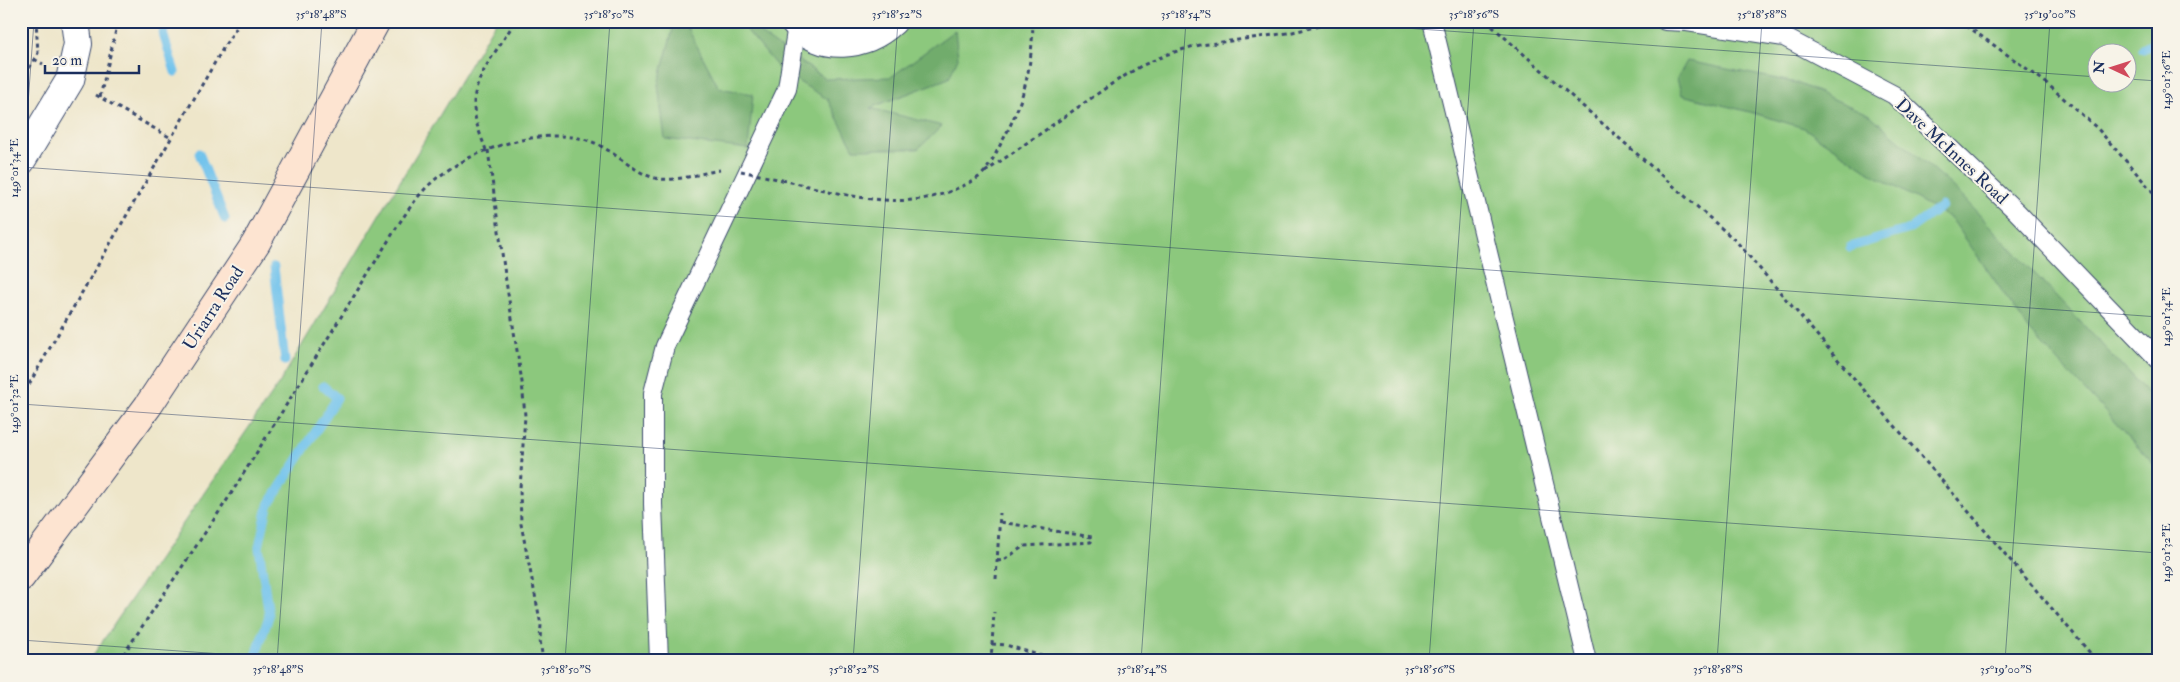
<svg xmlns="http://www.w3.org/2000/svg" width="2180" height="682" viewBox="0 0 2180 682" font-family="'IM FELL Double Pica',serif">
<rect width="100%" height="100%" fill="#f7f3e8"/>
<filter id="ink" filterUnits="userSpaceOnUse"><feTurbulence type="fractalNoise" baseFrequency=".02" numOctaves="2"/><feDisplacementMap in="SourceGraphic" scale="10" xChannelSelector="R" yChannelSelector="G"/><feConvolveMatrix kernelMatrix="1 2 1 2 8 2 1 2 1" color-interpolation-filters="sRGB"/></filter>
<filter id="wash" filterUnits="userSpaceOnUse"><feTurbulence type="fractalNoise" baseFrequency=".0096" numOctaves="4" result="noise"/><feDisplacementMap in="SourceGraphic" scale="20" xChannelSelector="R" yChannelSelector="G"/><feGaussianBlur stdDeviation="1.12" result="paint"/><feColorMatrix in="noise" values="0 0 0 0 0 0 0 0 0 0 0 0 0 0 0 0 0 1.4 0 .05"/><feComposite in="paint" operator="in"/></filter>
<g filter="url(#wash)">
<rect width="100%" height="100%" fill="#eee6ca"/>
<path fill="#8cc87d" stroke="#547c6e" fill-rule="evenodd" d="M 496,21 L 2159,21 L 2159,661 L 89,661 L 280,382 ZM 2098,52 L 2128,52 L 2128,82 L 2098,82 Z"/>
<path fill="#71ac6c" stroke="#466e65" d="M 675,21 L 684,21 L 719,88 L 753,94 L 748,149 L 665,139 L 658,85 Z
M 739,21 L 750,21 L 763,36 L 826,79 L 891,77 L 955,30 L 958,58 L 949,78 L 870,108 L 942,126 L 918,149 L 854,149 L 827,99 L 781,71 Z
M 1687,61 L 1797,83 L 1870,115 L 1953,187 L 2159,405 L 2159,470 L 2030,331 L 1951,218 L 1874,175 L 1804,128 L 1750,112 L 1682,95 L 1677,79 Z"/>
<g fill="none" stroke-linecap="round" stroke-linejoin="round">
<path stroke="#70c2ec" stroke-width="9" d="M 167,21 L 163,33 L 175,72
M 2143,49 L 2159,40
M 199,153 L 225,219
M 1850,247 L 1910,229 L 1942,206
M 274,267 L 285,361
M 254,661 L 269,616 L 259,547 L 268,506 L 337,398 L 323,386"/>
</g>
</g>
<g filter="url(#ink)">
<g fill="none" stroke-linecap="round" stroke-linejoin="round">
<g stroke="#3b4a6e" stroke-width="20">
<path id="lane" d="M 1432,21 L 1587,661
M 1665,21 L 1687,22 L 1784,37 L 1894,95 L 2017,212 L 2159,360
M 659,661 L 653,504 L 653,393 L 665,346 L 787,89 L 797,25"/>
</g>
<g stroke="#3b4a6e" stroke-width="30">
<path id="street" d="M 794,21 C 821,53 865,47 893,21
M 21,161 L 70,80 L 78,44 L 75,21"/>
</g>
<g stroke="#3b4a6e" stroke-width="30">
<path id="secondary" d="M 21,577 L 148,406 L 256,243 L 376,21"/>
</g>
<path stroke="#3b4a6e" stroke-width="3" stroke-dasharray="4 4" stroke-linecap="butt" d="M 1486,21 L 1736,241 L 2097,661
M 1960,21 L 2044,81 L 2098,129 L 2159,199
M 34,59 L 43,64
M 21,82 L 38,53 L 36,21
M 96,95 L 171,138
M 100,97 L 116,30 L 114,21
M 486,150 C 481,136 474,121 474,105 C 473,76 502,45 515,21
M 488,150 L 505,275 L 522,382 L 525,416 L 520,488 L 521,524 L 541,625 L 540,640 L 543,661
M 985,172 L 1113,83 L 1141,66 L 1168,54 L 1194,46 L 1288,33 L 1342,21
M 782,180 C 841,193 903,215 960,187 C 968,184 980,178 985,171 C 993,161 998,148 1004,138 C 1025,98 1032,66 1033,21
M 21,398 L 225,45 L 241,21
M 997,561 L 1004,560 L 1024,546 L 1091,542 L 1092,537 L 1000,522
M 996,579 L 1000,513
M 992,644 L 1006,645 L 1051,659 L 1051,661
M 119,661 L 229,497 L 400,222 C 409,209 418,195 430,184 C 467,150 542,125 590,141 C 615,150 634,175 660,179 C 681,181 700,173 720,170
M 991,661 L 994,612
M 2084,661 L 2092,654"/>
<use href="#lane" stroke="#fff" stroke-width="18"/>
<use href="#street" stroke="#fff" stroke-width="28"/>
<use href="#secondary" stroke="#fde4d1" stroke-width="28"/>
<path stroke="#3b4a6e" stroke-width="3" stroke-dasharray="4 4" stroke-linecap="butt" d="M 741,171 L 782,180"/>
</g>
</g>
<path fill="none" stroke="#1b2f5e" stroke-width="1" stroke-opacity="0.45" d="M 1306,21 L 2098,77M 2128,79 L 2159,81M 21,167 L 2159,317M 21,201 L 34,21M 21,404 L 2159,553M 21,640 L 323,661M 277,661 L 322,21M 565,661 L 610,21M 853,661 L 898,21M 1141,661 L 1186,21M 1429,661 L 1474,21M 1717,661 L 1762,21M 2005,661 L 2050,21"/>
<g text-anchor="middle" stroke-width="4" stroke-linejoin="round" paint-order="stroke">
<g font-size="18" fill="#1b2f5e" stroke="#f7f3e8">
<text transform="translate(1952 151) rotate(43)" y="6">Dave McInnes Road</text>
<text transform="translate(213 308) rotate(-57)" y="6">Uriarra Road</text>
</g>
</g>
<rect width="2180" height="682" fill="none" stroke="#f7f3e8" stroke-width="55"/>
<g transform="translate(2112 68) rotate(274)"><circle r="24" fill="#f7f3e8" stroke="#9fa5b1"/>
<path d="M0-4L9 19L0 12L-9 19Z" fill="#d1495b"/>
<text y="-8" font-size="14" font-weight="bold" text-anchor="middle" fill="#1b2f5e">N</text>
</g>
<path d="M45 65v8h94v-8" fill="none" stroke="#1b2f5e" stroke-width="2.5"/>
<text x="52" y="65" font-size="15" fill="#1b2f5e" stroke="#f7f3e8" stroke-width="4" paint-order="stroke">20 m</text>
<rect x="28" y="28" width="2124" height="626" fill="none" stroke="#1b2f5e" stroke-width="2"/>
<g font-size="12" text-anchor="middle" fill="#1b2f5e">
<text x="321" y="18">35°18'48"S</text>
<text x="609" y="18">35°18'50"S</text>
<text x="897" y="18">35°18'52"S</text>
<text x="1186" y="18">35°18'54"S</text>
<text x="1474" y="18">35°18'56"S</text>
<text x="1762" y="18">35°18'58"S</text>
<text x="2050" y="18">35°19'00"S</text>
<text transform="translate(2166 80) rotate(-90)" y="4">149°01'36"E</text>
<text transform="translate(14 168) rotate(-90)" y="4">149°01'34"E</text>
<text transform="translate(2166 317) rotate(-90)" y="4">149°01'34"E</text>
<text transform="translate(14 404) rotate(-90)" y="4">149°01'32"E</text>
<text transform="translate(2166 553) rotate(-90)" y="4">149°01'32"E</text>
<text x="278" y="673">35°18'48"S</text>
<text x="566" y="673">35°18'50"S</text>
<text x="854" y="673">35°18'52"S</text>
<text x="1142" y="673">35°18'54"S</text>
<text x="1430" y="673">35°18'56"S</text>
<text x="1718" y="673">35°18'58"S</text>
<text x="2006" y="673">35°19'00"S</text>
</g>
</svg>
